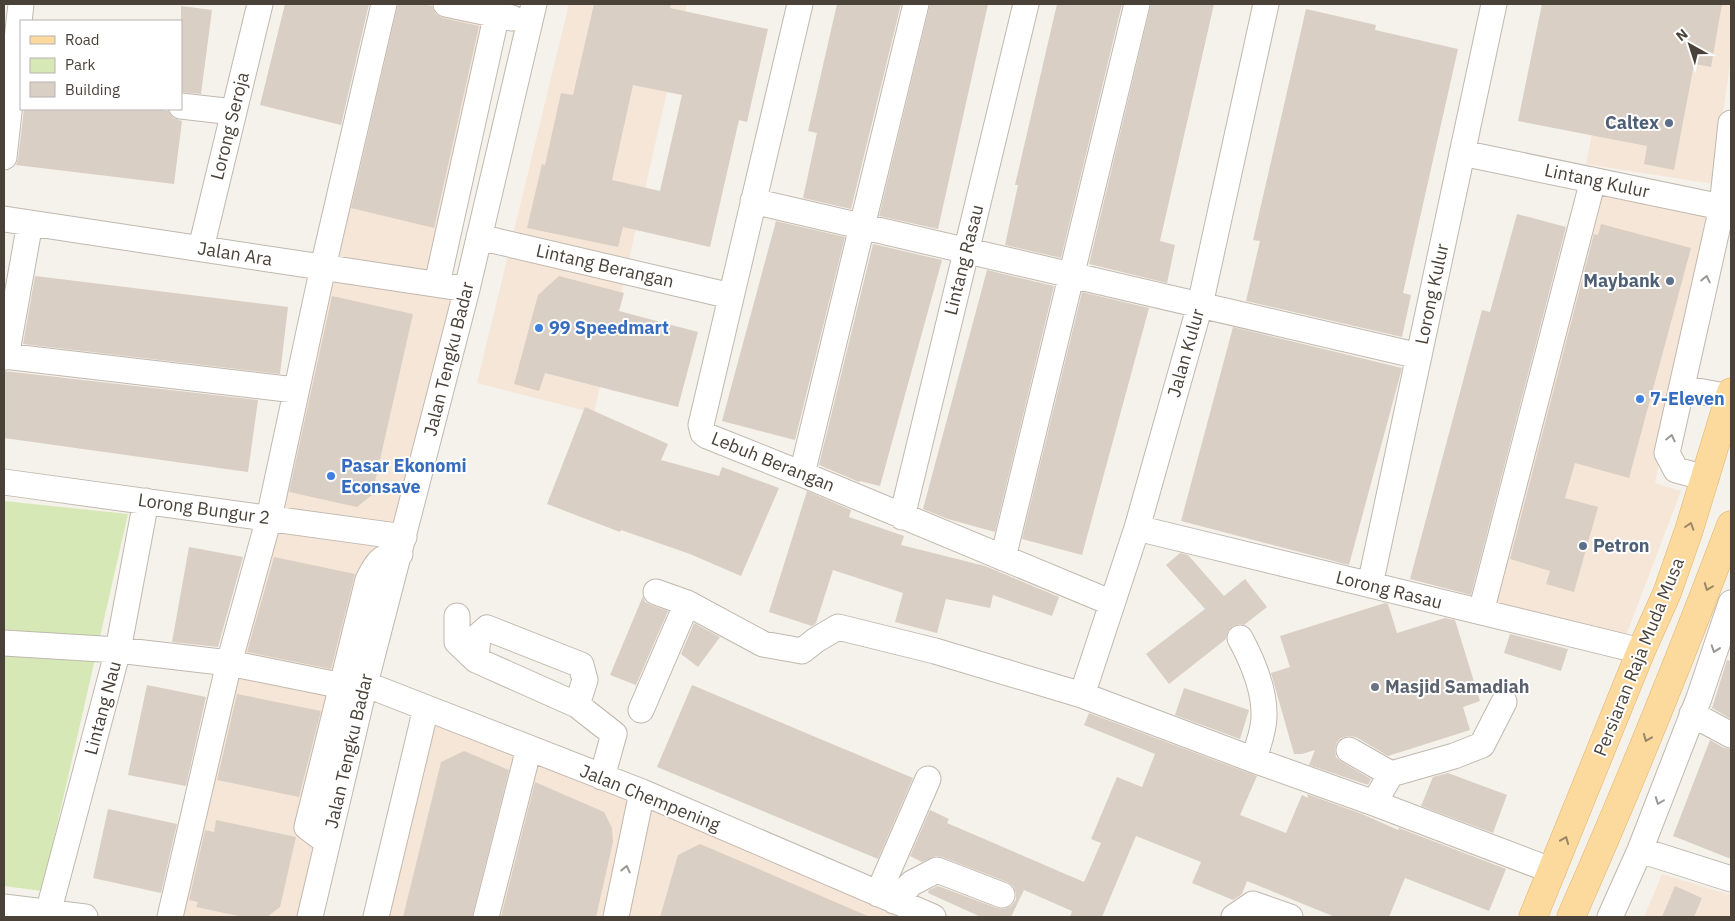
<svg xmlns="http://www.w3.org/2000/svg" width="1735" height="921" viewBox="0 0 1735 921" font-family="'IBM Plex Sans',sans-serif">
<rect width="100%" height="100%" fill="#f5f1eb"/>
<path fill="#f6e6d8" d="M 390,4 L 493,4 L 433,274 L 330,260 Z
M 569,4 L 687,4 L 594,413 L 477,383 Z
M 1617,4 L 1731,4 L 1731,57 L 1713,184 L 1586,164 Z
M 1597,192 L 1714,214 L 1655,483 L 1681,491 L 1625,638 L 1489,605 Z
M 326,276 L 456,295 L 302,917 L 179,917 Z
M 430,721 L 650,807 L 916,917 L 383,917 Z
M 1662,874 L 1731,895 L 1731,917 L 1644,917 Z"/>
<path fill="#d6e8b5" d="M 4,501 L 128,514 L 42,891 L 4,886 Z"/>
<path fill="#dacfc4" fill-rule="evenodd" d="M 285,4 L 369,4 L 341,125 L 260,105 Z
M 398,4 L 421,4 L 432,6 L 436,14 L 443,18 L 479,26 L 434,228 L 351,208 Z
M 594,4 L 671,4 L 670,8 L 768,29 L 747,122 L 739,120 L 710,247 L 623,227 L 618,247 L 527,228 L 542,164 L 545,165 L 561,93 L 573,95 ZM 633,85 L 682,95 L 660,191 L 612,180 Z
M 837,4 L 901,4 L 851,209 L 803,198 L 817,133 L 808,131 Z
M 930,4 L 988,4 L 938,229 L 879,216 Z
M 1057,4 L 1122,4 L 1061,258 L 1005,245 L 1018,185 L 1015,185 Z
M 1151,4 L 1214,4 L 1160,241 L 1175,245 L 1167,283 L 1089,264 Z
M 1542,4 L 1722,4 L 1711,67 L 1694,64 L 1674,170 L 1644,164 L 1647,146 L 1518,121 Z
M 181,6 L 212,10 L 201,94 L 181,92 Z
M 1306,9 L 1376,25 L 1375,30 L 1458,49 L 1403,293 L 1411,295 L 1402,337 L 1246,301 L 1260,241 L 1253,240 Z
M 24,109 L 154,109 L 168,111 L 173,118 L 182,121 L 174,184 L 16,165 L 18,159 Z
M 1517,214 L 1566,227 L 1471,595 L 1410,579 L 1482,310 L 1490,312 Z
M 776,221 L 845,237 L 795,440 L 722,421 Z
M 1601,224 L 1691,248 L 1629,478 L 1575,463 L 1565,498 L 1598,507 L 1574,592 L 1546,584 L 1550,571 L 1510,559 L 1594,234 L 1598,235 Z
M 873,244 L 942,260 L 880,486 L 860,481 L 859,482 L 819,465 Z
M 987,270 L 1054,286 L 995,532 L 948,519 L 923,509 Z
M 35,276 L 288,307 L 280,374 L 23,344 Z
M 559,276 L 624,293 L 619,311 L 698,332 L 678,407 L 545,373 L 539,391 L 514,384 L 538,295 Z
M 1082,292 L 1149,308 L 1082,555 L 1022,539 Z
M 332,296 L 413,314 L 372,495 L 357,507 L 289,492 Z
M 1233,327 L 1402,368 L 1349,565 L 1181,521 Z
M 4,371 L 258,400 L 248,472 L 4,438 Z
M 585,407 L 668,444 L 661,460 L 719,476 L 722,467 L 779,488 L 741,576 L 690,554 L 621,530 L 620,532 L 547,504 Z
M 807,491 L 851,510 L 849,517 L 904,536 L 901,545 L 985,566 L 1059,597 L 1052,616 L 993,595 L 990,608 L 946,599 L 937,633 L 895,622 L 903,593 L 833,570 L 816,623 L 812,626 L 769,612 Z
M 189,547 L 243,557 L 218,647 L 172,642 Z
M 1180,553 L 1188,555 L 1224,596 L 1245,579 L 1267,607 L 1244,625 L 1240,624 L 1233,626 L 1228,631 L 1226,639 L 1169,684 L 1146,654 L 1205,609 L 1166,565 Z
M 274,557 L 355,574 L 331,669 L 247,652 Z
M 643,596 L 645,602 L 651,605 L 668,611 L 636,685 L 610,675 Z
M 1385,603 L 1388,604 L 1397,633 L 1445,618 L 1455,620 L 1480,701 L 1463,707 L 1470,730 L 1388,756 L 1356,737 L 1348,736 L 1341,738 L 1337,742 L 1335,750 L 1336,757 L 1342,762 L 1371,779 L 1368,785 L 1309,765 L 1315,750 L 1302,754 L 1294,754 L 1271,673 L 1290,667 L 1280,636 Z
M 694,623 L 720,637 L 698,667 L 681,654 Z
M 1510,634 L 1568,649 L 1561,671 L 1504,653 Z
M 1727,660 L 1731,661 L 1731,719 L 1712,708 Z
M 147,685 L 206,697 L 186,786 L 128,775 Z
M 692,685 L 913,778 L 878,859 L 657,767 Z
M 1184,688 L 1249,710 L 1240,739 L 1175,715 Z
M 237,694 L 321,711 L 299,797 L 217,780 Z
M 1089,713 L 1257,776 L 1240,815 L 1286,833 L 1302,795 L 1308,798 L 1307,794 L 1362,814 L 1398,830 L 1399,828 L 1506,869 L 1489,911 L 1405,878 L 1389,917 L 1335,917 L 1247,881 L 1242,894 L 1233,900 L 1192,883 L 1201,862 L 1136,836 L 1102,917 L 1070,917 L 1072,911 L 1024,890 L 1011,917 L 981,917 L 928,893 L 929,890 L 938,886 L 997,908 L 1004,909 L 1011,906 L 1016,900 L 1016,893 L 1013,886 L 1007,882 L 942,857 L 936,856 L 922,862 L 910,856 L 930,810 L 949,819 L 947,823 L 1084,882 L 1101,843 L 1091,839 L 1117,777 L 1142,787 L 1155,754 L 1084,725 Z
M 1710,740 L 1724,748 L 1731,749 L 1731,859 L 1673,836 Z
M 464,751 L 509,770 L 472,917 L 403,917 L 441,762 Z
M 1448,773 L 1507,795 L 1493,833 L 1421,806 L 1433,777 Z
M 535,782 L 604,812 L 612,828 L 613,842 L 596,917 L 501,917 Z
M 108,809 L 177,824 L 161,893 L 93,878 Z
M 216,820 L 296,837 L 280,907 L 267,917 L 243,917 L 196,907 L 198,902 L 189,900 L 205,830 L 214,832 Z
M 700,844 L 747,864 L 870,917 L 660,917 L 678,855 Z
M 1675,886 L 1702,898 L 1694,917 L 1662,917 Z"/>
<g fill="none" stroke-linecap="round" stroke-linejoin="round">
<g stroke="#c1b8ae" stroke-width="27">
<path id="minor" d="M 446,4 L 512,18
M 800,4 L 701,425 L 703,433 L 707,436 L 802,474 L 1112,603
M 181,106 L 234,112
M 1462,153 L 1731,209
M 4,157 L 21,4
M 753,201 L 1419,356
M 4,219 L 467,289
M 479,237 L 731,296
M 201,248 L 260,4
M 437,284 L 499,4
M 4,356 L 295,390
M 6,357 L 30,223
M 1682,388 L 1730,397
M 802,474 L 916,4
M 1706,478 L 1676,470 L 1667,453 L 1722,207 L 1731,123
M 4,482 L 404,537
M 902,517 L 1026,4
M 1137,528 L 1641,651
M 1003,558 L 1137,4
M 1370,585 L 1494,4
M 656,592 L 687,603 L 763,644 L 802,651 L 816,640 L 838,627 L 935,651 L 1082,695 L 1254,760 L 1374,803 L 1553,871
M 1481,612 L 1593,180
M 457,616 L 457,642 L 476,660 L 577,705 L 614,734 L 602,777
M 1240,638 C 1253,662 1265,690 1264,717 C 1264,731 1257,747 1254,760
M 4,643 L 118,650 L 229,663 L 343,686 L 365,684 L 642,792 L 933,917
M 476,660 L 478,636 L 487,628 L 581,665 L 585,680 L 577,705
M 1082,695 L 1137,528 L 1200,305 L 1266,4
M 641,710 L 687,603
M 1692,714 L 1731,735
M 1349,750 L 1391,774
M 1374,803 L 1391,774 L 1454,756 L 1482,745 L 1504,702
M 327,842 L 307,827 L 368,580 C 376,564 380,555 400,554
M 1640,850 L 1731,879
M 878,894 L 928,779
M 894,901 L 912,883 L 937,870 L 1002,895
M 4,907 L 85,917
M 48,913 L 118,650 L 146,501
M 170,917 L 229,663 L 269,518 L 323,267 L 384,4
M 310,917 L 365,684 L 467,289 L 534,4
M 376,917 L 426,708
M 486,917 L 529,748
M 616,917 L 642,792
M 1234,917 L 1253,904 L 1290,917
M 1610,917 L 1640,850 L 1699,698 L 1731,603"/>
</g>
<g stroke="#e2b46c" stroke-width="29">
<path id="major" d="M 1533,917 L 1641,651 L 1667,593 L 1689,530 L 1731,392
M 1571,917 C 1628,788 1681,657 1731,525"/>
</g>
<use href="#minor" stroke="#fff" stroke-width="25"/>
<use href="#major" stroke="#fcd99d" stroke-width="28"/>
</g>
<defs><path id="oneway-chevron" d="M-2-3.5L2.5 0L-2 3.5" fill="none" stroke-width="1.6" stroke-linecap="round" stroke-linejoin="round" transform="scale(1.25)"/></defs>
<g stroke="#9b9792">
<use href="#oneway-chevron" transform="translate(1706 279) rotate(-78)"/>
<use href="#oneway-chevron" transform="translate(1671 438) rotate(-77)"/>
<use href="#oneway-chevron" transform="translate(1715 649) rotate(109)"/>
<use href="#oneway-chevron" transform="translate(1659 801) rotate(111)"/>
<use href="#oneway-chevron" transform="translate(626 869) rotate(-78)"/>
</g>
<g stroke="#9a8666">
<use href="#oneway-chevron" transform="translate(1690 526) rotate(-72)"/>
<use href="#oneway-chevron" transform="translate(1708 587) rotate(111)"/>
<use href="#oneway-chevron" transform="translate(1647 738) rotate(112)"/>
<use href="#oneway-chevron" transform="translate(1565 840) rotate(-68)"/>
</g>
<g fill="#5c6f8a" stroke="#fff" stroke-width="2">
<circle cx="1669" cy="123" r="5"/>
<circle cx="1670" cy="281" r="5"/>
<circle cx="1583" cy="546" r="5"/>
</g>
<g fill="#3f7fe0" stroke="#fff" stroke-width="2">
<circle cx="539" cy="328" r="5"/>
<circle cx="1640" cy="399" r="5"/>
<circle cx="331" cy="476" r="5"/>
</g>
<circle fill="#6b7280" stroke="#fff" stroke-width="2" cx="1375" cy="687" r="5"/>
<g text-anchor="middle" stroke-width="4" stroke-linejoin="round" paint-order="stroke">
<g font-size="18" font-weight="bold" fill="#4e5e75" stroke="#fff" text-anchor="end">
<text x="1659" y="129">Caltex</text>
<text x="1660" y="287">Maybank</text>
<text x="1593" y="552" text-anchor="start">Petron</text>
</g>
<g font-size="18" fill="#4a4239" stroke="#fff">
<text transform="translate(230 126) rotate(-76)" y="6">Lorong Seroja</text>
<text transform="translate(1597 181) rotate(12)" y="6">Lintang Kulur</text>
<text transform="translate(235 254) rotate(9)" y="6">Jalan Ara</text>
<text transform="translate(964 260) rotate(-76)" y="6">Lintang Rasau</text>
<text transform="translate(605 266) rotate(13)" y="6">Lintang Berangan</text>
<text transform="translate(1432 294) rotate(-78)" y="6">Lorong Kulur</text>
<text transform="translate(1186 353) rotate(-74)" y="6">Jalan Kulur</text>
<text transform="translate(449 359) rotate(-76)" y="6">Jalan Tengku Badar</text>
<text transform="translate(773 462) rotate(22)" y="6">Lebuh Berangan</text>
<text transform="translate(204 509) rotate(8)" y="6">Lorong Bungur 2</text>
<text transform="translate(1389 590) rotate(14)" y="6">Lorong Rasau</text>
<text transform="translate(1639 657) rotate(-68)" y="6">Persiaran Raja Muda Musa</text>
<text transform="translate(103 708) rotate(-75)" y="6">Lintang Nau</text>
<text transform="translate(349 751) rotate(-77)" y="6">Jalan Tengku Badar</text>
<text transform="translate(650 798) rotate(22)" y="6">Jalan Chempening</text>
</g>
<g font-size="18" font-weight="bold" fill="#366cbe" stroke="#fff" text-anchor="start">
<text x="549" y="334">99 Speedmart</text>
<text x="1650" y="405">7-Eleven</text>
<text x="341" y="472">Pasar Ekonomi<tspan x="341" dy="21">Econsave</tspan></text>
</g>
<g font-size="18" font-weight="bold" fill="#5b616d" stroke="#fff" text-anchor="start">
<text x="1385" y="693">Masjid Samadiah</text>
</g>
</g>
<rect width="1735" height="921" fill="none" stroke="#4a4239" stroke-width="10"/>
<rect x="20" y="20" width="162" height="90" fill="#ffffff" stroke="#b7b3b0"/>
<rect x="30" y="36" width="25" height="8" fill="#fcd99d" stroke="#b7b3b0"/>
<text x="65" y="45" font-size="15" fill="#4a4239">Road</text>
<rect x="30" y="58" width="25" height="15" fill="#d6e8b5" stroke="#b7b3b0"/>
<text x="65" y="70" font-size="15" fill="#4a4239">Park</text>
<rect x="30" y="82" width="25" height="15" fill="#dacfc4" stroke="#b7b3b0"/>
<text x="65" y="95" font-size="15" fill="#4a4239">Building</text>
<g transform="translate(1690 45) rotate(321)" stroke="#ffffff" stroke-width="4" paint-order="stroke">
<path d="M0-4L9 19L0 12L-9 19Z" fill="#4a4239"/>
<text y="-8" font-size="14" font-weight="bold" text-anchor="middle" fill="#4a4239">N</text>
</g>
</svg>
